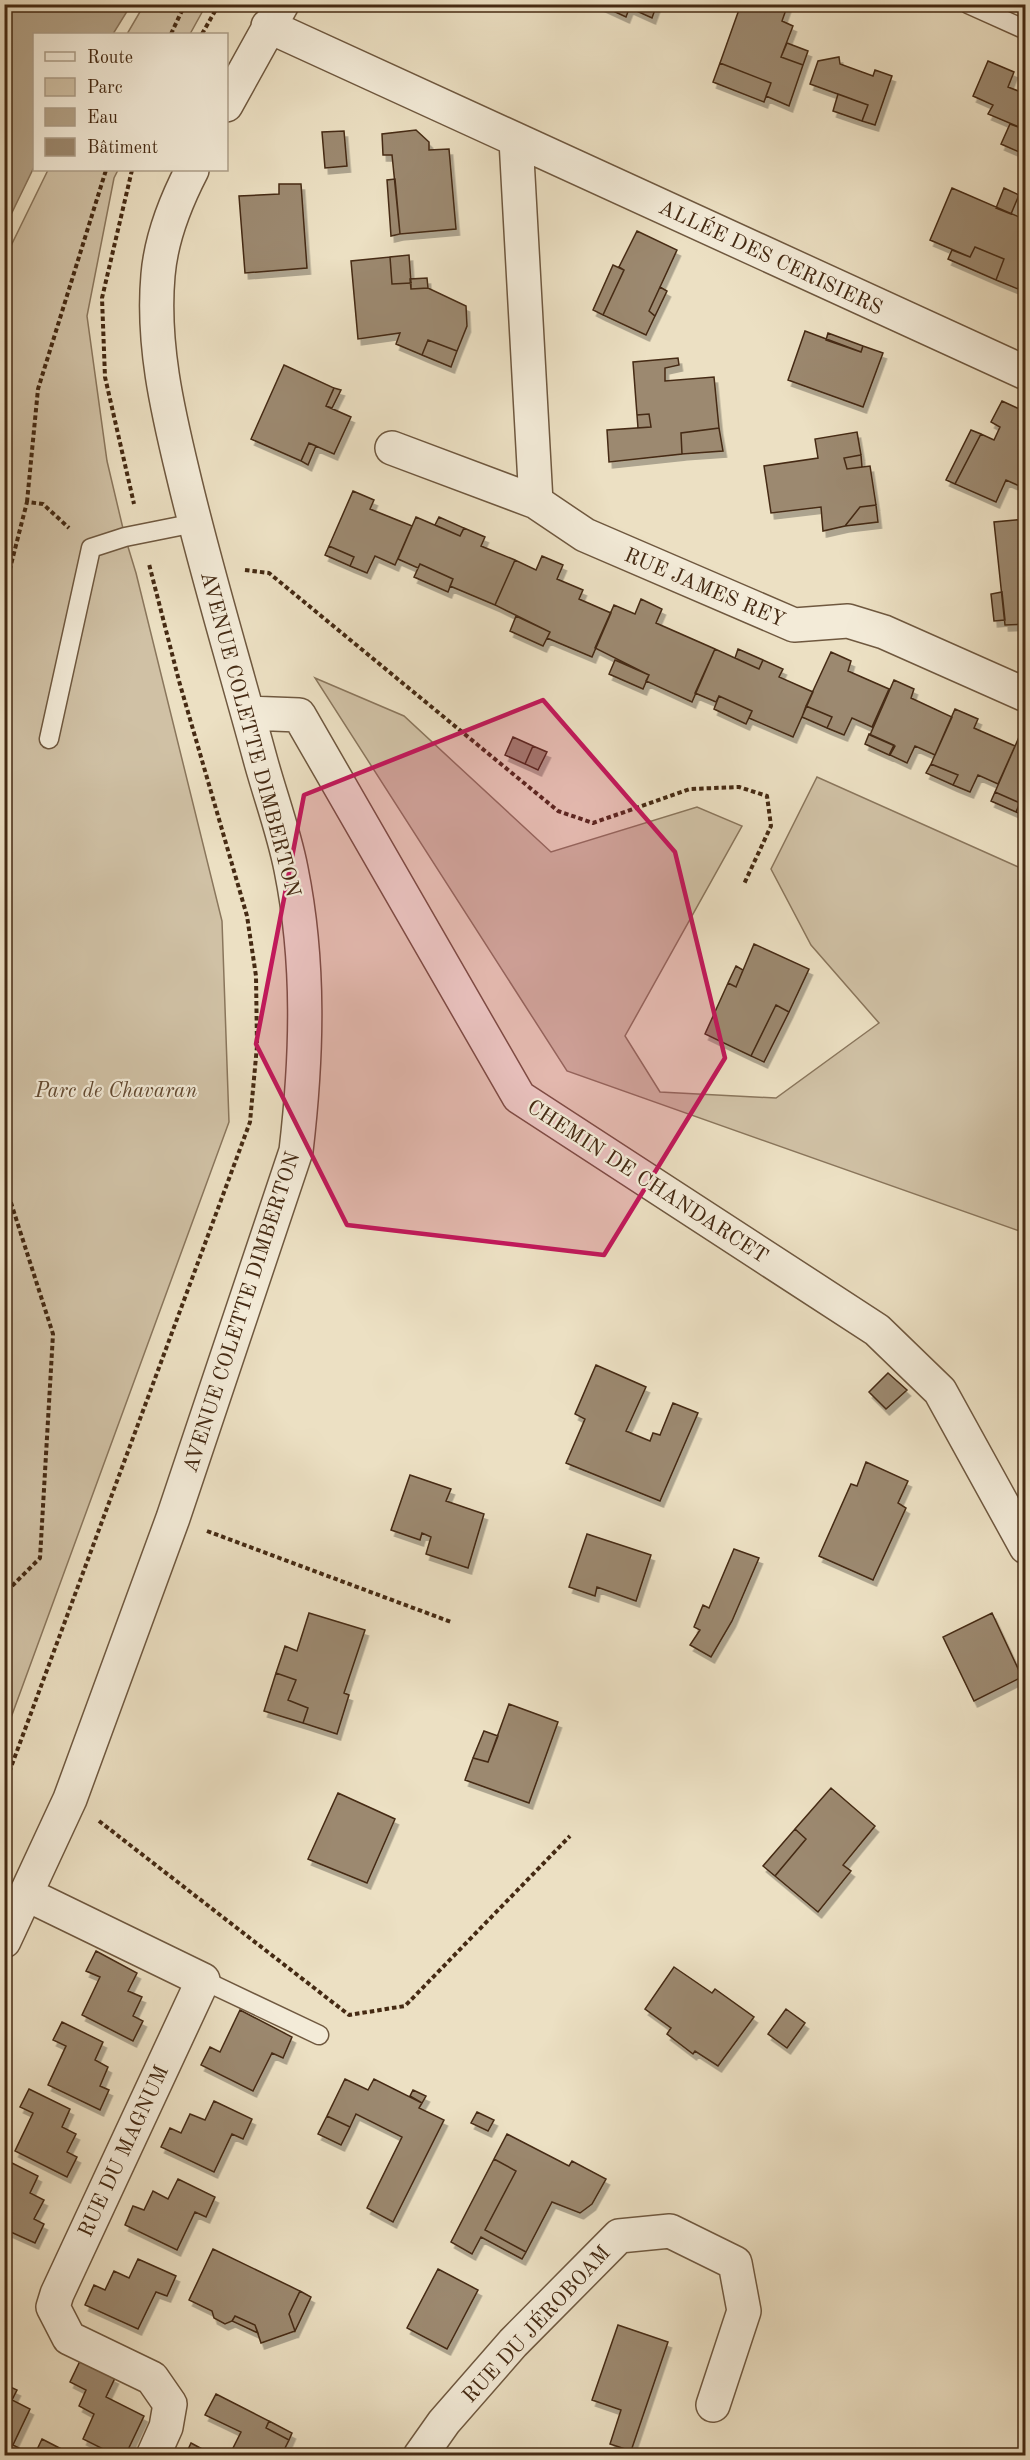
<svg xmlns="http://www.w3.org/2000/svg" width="1030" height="2460" viewBox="0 0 1030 2460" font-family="'Old Standard TT',serif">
<defs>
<filter id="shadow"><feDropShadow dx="3.5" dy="6" stdDeviation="0" flood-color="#0004"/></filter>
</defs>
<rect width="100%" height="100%" fill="#ece0c3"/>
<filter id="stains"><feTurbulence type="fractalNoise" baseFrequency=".00333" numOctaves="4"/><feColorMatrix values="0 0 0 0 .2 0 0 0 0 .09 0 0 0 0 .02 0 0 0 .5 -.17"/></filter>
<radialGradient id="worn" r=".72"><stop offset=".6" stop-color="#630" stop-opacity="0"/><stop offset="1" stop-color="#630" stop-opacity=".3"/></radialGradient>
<path fill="#d0c1a5" stroke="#8a765c" stroke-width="1.5" d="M 144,5 L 144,4 L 206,5 L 190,34 L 127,34 Z
M 48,170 L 118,170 L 114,178 L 87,316 L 107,461 L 125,537 L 136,573 L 222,921 L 229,1122 L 5,1734 L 5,258 Z
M 315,678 L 404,716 L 551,852 L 697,807 L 742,826 L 625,1036 L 660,1092 L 776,1098 L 879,1023 L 811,945 L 771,869 L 817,777 L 1025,870 L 1025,1233 L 567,1071 Z"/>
<path fill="#b3a287" stroke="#877259" stroke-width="1.5" d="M 5,4 L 131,5 L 113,34 L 34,34 L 34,167 L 5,227 Z"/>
<path fill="#9c896f" stroke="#452a13" stroke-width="1.5" filter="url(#shadow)" d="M 598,4 L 631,4 L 626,17 Z
M 631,4 L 657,4 L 652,18 L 630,8 Z
M 741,4 L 788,4 L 782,21 L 793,26 L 781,57 L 803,65 L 789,106 L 766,96 L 771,83 L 720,63 Z
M 787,43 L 808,51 L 803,65 L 781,57 Z
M 839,57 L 840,64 L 873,76 L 875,70 L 892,76 L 875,125 L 862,121 L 868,105 L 810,84 L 818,61 Z
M 988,61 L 1014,72 L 1008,87 L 1026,94 L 1026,130 L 988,114 L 993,105 L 973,96 Z
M 720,63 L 771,83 L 764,102 L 713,82 Z
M 838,94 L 868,105 L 862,121 L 833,111 Z
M 1010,124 L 1026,130 L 1026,155 L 1001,144 Z
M 416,130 L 429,142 L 429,150 L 449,149 L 456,229 L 400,234 L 392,155 L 383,155 L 382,134 Z
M 344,131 L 347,166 L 325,168 L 322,132 Z
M 395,179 L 400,234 L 391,236 L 387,180 Z
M 279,184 L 301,184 L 307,268 L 245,273 L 239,196 L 279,194 Z
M 952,188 L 1026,220 L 1026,283 L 1021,281 L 1018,289 L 996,280 L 1004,259 L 975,247 L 970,257 L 930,240 Z
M 1004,188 L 1019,195 L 1011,214 L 996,208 Z
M 637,231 L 677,250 L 649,311 L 655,316 L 646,335 L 603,315 L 624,270 L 619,267 Z
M 975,247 L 1004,259 L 996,280 L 948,259 L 952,250 L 970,257 Z
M 409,255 L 411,283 L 392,284 L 390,257 Z
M 390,257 L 392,284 L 411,283 L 411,289 L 428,288 L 466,306 L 467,326 L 457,351 L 428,340 L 422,355 L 396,344 L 400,333 L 358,339 L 351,261 Z
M 613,265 L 624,270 L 603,315 L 593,310 Z
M 427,278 L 428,288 L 411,289 L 410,279 Z
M 660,287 L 667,291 L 655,316 L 649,311 Z
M 805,331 L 861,352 L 863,346 L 883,353 L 863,407 L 788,380 Z
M 828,333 L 863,346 L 861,352 L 826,340 Z
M 428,340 L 457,351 L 451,367 L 422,355 Z
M 678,358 L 679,365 L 665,368 L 665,381 L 714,377 L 719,428 L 681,433 L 682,454 L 609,462 L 607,430 L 651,427 L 649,414 L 637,415 L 633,362 Z
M 284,365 L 334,388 L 326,406 L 351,417 L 334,454 L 309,443 L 301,461 L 251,439 Z
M 334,388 L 341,390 L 332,408 L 326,406 Z
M 1002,401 L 1026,412 L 1026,489 L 1006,480 L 996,502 L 955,484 L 981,434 L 994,440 L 1000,427 L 991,422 Z
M 649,414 L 651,427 L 638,428 L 637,415 Z
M 719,428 L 723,451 L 682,454 L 681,433 Z
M 971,430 L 981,434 L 955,484 L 946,480 Z
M 857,432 L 861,455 L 844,458 L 847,469 L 870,466 L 876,505 L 860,507 L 845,526 L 823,531 L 821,507 L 771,513 L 764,466 L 818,458 L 815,439 Z
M 309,443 L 316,446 L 308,465 L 301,461 Z
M 861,455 L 862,467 L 847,469 L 844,458 Z
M 353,491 L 374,500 L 370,509 L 412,526 L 395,565 L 375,556 L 367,573 L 350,566 L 354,557 L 329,546 Z
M 876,505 L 878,522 L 845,526 L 860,507 Z
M 416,517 L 460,536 L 464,528 L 485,537 L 481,546 L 515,560 L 495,605 L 450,586 L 453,579 L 420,564 L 418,568 L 398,559 Z
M 439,517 L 464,528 L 460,536 L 435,525 Z
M 1026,519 L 1026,624 L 1005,625 L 994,522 Z
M 329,546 L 354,557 L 350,566 L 325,555 Z
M 542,556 L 563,565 L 557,579 L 583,590 L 579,599 L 611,613 L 592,657 L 547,638 L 550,632 L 495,605 L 515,560 L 536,570 Z
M 420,564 L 453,579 L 448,592 L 414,577 Z
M 1002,592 L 1005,620 L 994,621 L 991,594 Z
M 641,599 L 662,609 L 656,623 L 715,649 L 692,702 L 646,681 L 649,675 L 595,648 L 614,605 L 635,614 Z
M 516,616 L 550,632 L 543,646 L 510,631 Z
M 715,649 L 759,669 L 763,660 L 783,669 L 779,677 L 813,692 L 793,737 L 749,718 L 752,711 L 719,696 L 716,702 L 695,693 Z
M 738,649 L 763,660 L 759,669 L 735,658 Z
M 831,652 L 851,661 L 848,671 L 889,689 L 872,727 L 852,718 L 844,735 L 827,728 L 832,717 L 806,706 Z
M 615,660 L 649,675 L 643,689 L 609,674 Z
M 894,680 L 914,689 L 911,698 L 952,717 L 935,755 L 915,746 L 907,763 L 890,755 L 895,746 L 870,735 Z
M 719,696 L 752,711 L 746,724 L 714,709 Z
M 806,706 L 832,717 L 827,728 L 802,717 Z
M 955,709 L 978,719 L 974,728 L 1015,746 L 998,784 L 978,775 L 970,792 L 953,785 L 958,775 L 931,764 Z
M 869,734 L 894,745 L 889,755 L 865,744 Z
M 513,737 L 533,746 L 525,764 L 505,755 Z
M 1019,737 L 1026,740 L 1026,817 L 1016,812 L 1020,803 L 995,792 Z
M 533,746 L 547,752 L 538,770 L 525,764 Z
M 931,764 L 958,775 L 953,785 L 926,773 Z
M 995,792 L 1020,803 L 1016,812 L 991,801 Z
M 754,944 L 809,969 L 789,1012 L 776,1005 L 751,1056 L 705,1034 L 728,983 L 736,987 Z
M 736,966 L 743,970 L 736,987 L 728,983 Z
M 776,1005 L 789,1012 L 764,1062 L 751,1056 Z
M 596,1365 L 646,1387 L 626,1431 L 650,1441 L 653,1433 L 660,1435 L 673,1403 L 698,1413 L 660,1501 L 566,1463 L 585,1419 L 575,1414 Z
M 888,1373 L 907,1390 L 886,1409 L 869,1392 Z
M 866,1462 L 908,1481 L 898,1503 L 906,1508 L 873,1580 L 819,1556 L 851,1484 L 857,1486 Z
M 410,1475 L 451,1489 L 446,1501 L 484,1514 L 468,1568 L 426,1554 L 431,1537 L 422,1533 L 420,1540 L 391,1530 Z
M 587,1534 L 651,1555 L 636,1601 L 597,1587 L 595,1596 L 569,1587 Z
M 734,1549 L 759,1558 L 732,1621 L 711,1657 L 690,1645 L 700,1630 L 694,1627 L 703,1605 L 709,1608 Z
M 309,1613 L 365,1630 L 344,1693 L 349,1695 L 337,1734 L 303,1723 L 308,1708 L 288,1700 L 296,1680 L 276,1673 L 285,1646 L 297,1651 Z
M 992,1613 L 1022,1677 L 974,1701 L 943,1637 Z
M 276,1673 L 296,1680 L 288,1700 L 308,1708 L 303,1723 L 264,1711 Z
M 509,1704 L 558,1722 L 529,1803 L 465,1780 L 473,1758 L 488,1762 Z
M 484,1731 L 498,1736 L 488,1762 L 473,1758 Z
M 831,1788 L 875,1826 L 843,1865 L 851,1871 L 818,1912 L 775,1876 L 806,1839 L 795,1829 Z
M 338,1793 L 395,1819 L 367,1883 L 308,1859 Z
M 795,1829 L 806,1839 L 775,1876 L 763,1866 Z
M 96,1951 L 137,1973 L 128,1991 L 142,1997 L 133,2016 L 143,2021 L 133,2041 L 82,2015 L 100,1977 L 86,1971 Z
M 674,1967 L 712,1993 L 715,1989 L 754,2017 L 718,2066 L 695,2051 L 693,2054 L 667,2034 L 671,2028 L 645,2009 Z
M 786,2009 L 805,2023 L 787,2048 L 768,2034 Z
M 240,2010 L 292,2037 L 283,2058 L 272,2053 L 253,2091 L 201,2065 L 210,2047 L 220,2052 Z
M 62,2022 L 103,2042 L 95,2060 L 108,2067 L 100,2086 L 109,2090 L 100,2110 L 48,2085 L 66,2046 L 53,2040 Z
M 345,2079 L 368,2090 L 374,2079 L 422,2103 L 419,2108 L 444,2120 L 393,2222 L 367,2208 L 402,2137 L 356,2114 L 350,2127 L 327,2116 Z
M 29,2089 L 70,2109 L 62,2127 L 76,2134 L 67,2152 L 77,2157 L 67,2177 L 15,2151 L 33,2113 L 20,2107 Z
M 413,2090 L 426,2096 L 422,2103 L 410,2096 Z
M 214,2101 L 252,2119 L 243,2139 L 232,2134 L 214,2172 L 161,2147 L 170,2128 L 181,2133 L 190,2114 L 205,2120 Z
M 477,2112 L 494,2120 L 488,2131 L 471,2123 Z
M 327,2116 L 350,2127 L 341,2145 L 318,2134 Z
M 507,2134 L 569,2166 L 572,2161 L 606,2179 L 592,2204 L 580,2213 L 552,2202 L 526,2252 L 485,2230 L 516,2171 L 494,2159 Z
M 4,2159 L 38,2176 L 30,2193 L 44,2200 L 34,2219 L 44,2224 L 35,2243 L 4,2229 Z
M 494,2159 L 516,2171 L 485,2230 L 526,2252 L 522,2259 L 481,2237 L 472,2254 L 451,2242 Z
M 178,2179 L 215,2197 L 206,2217 L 195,2212 L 177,2250 L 125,2225 L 133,2206 L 144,2210 L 153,2191 L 168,2199 Z
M 213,2249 L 300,2291 L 289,2314 L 295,2331 L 261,2343 L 255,2325 L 235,2316 L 232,2321 L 225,2324 L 214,2318 L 212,2311 L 189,2300 Z
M 138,2259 L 176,2276 L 167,2296 L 156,2292 L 138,2329 L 85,2305 L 94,2285 L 105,2290 L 114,2271 L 129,2278 Z
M 438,2269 L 478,2290 L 447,2349 L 407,2328 Z
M 300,2291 L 311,2297 L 295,2331 L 289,2314 Z
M 235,2316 L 255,2325 L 258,2333 L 232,2321 Z
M 618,2325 L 668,2342 L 631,2451 L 610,2444 L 621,2410 L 592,2400 Z
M 80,2361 L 115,2378 L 106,2397 L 144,2416 L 125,2456 L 117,2456 L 83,2439 L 94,2414 L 79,2406 L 86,2390 L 70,2382 Z
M 4,2384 L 17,2390 L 12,2400 L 30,2409 L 13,2445 L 34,2456 L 8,2456 L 10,2452 L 4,2450 Z
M 216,2394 L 269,2421 L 266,2428 L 289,2440 L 281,2456 L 229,2456 L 241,2432 L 205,2415 Z
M 269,2421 L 292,2433 L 289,2440 L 266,2428 Z
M 42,2439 L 75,2456 L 34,2456 Z
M 191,2443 L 215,2456 L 185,2456 Z"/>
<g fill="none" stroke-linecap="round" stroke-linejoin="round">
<g stroke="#6f583f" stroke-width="21">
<path id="service" d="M 968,4 L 1026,30
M 49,739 L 91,548 L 125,537 L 195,523
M 203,1980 L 319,2035"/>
</g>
<g stroke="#6f583f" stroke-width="36">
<path id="minor" d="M 268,26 L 1026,373
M 226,105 L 282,4
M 516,140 L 536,502
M 392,448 L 536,502 L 585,535 L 794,625 L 848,621 L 884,632 L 1026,695
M 248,713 L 299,715 L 519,1097 L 877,1330 L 940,1391 L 1026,1547
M 26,1894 L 203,1980 L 57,2294 L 53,2307 L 69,2338 L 152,2378 L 170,2404 L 166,2427 L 153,2456
M 4,1941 L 70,1799 L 173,1518 L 296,1151 C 307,1057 310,963 291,869 C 284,833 271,798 261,762 C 235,666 206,571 183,474 C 167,408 152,343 158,275 C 161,239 176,201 192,170
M 420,2456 L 444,2422 L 513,2343 L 619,2236 L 670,2231 L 735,2263 L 744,2311 L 713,2405"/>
</g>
<path stroke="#452a13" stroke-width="4" stroke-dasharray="4.5 3" stroke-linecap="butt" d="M 171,34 L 185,4
M 202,34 L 219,4
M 132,170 L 102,298 L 105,377 L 134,504
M 27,502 L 38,389 L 106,170
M 245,570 L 269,573 L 558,811 L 593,823 L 690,789 L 739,787 L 767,796 L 771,826 L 744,884
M 4,592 L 27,502 L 43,504 L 69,528
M 4,1181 L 53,1334 L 40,1558 L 4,1594
M 207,1531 L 451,1622
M 4,1786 L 250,1122 L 257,1046 L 256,976 L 247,916 L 179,681 L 149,564
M 99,1821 L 349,2015 L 405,2006 L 570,1836"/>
<use href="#service" stroke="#f3ebd8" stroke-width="18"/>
<use href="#minor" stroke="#f3ebd8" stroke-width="33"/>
</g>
<path fill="#c2185b" fill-opacity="0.2" stroke="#c2185b" stroke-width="4.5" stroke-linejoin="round" d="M 543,700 L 675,852 L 725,1058 L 604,1255 L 347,1225 L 256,1044 L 304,795 Z"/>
<g text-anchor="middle" stroke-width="4.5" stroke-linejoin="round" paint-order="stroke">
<g font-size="21" fill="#452a13" stroke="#f3ebd8">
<text transform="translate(771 257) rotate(25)" y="7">ALLÉE DES CERISIERS</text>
<text transform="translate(705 587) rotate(23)" y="7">RUE JAMES REY</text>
<text transform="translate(251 734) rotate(75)" y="7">AVENUE COLETTE DIMBERTON</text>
<text transform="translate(648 1181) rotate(33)" y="7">CHEMIN DE CHANDARCET</text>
<text transform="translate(241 1312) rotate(-72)" y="7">AVENUE COLETTE DIMBERTON</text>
<text transform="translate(123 2151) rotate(-65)" y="7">RUE DU MAGNUM</text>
<text transform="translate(536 2324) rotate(-47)" y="7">RUE DU JÉROBOAM</text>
</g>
<g font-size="21" font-style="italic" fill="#614830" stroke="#f3ebd8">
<text x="116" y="1097">Parc de Chavaran</text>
</g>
</g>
<rect width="1030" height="2460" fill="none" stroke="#ece0c3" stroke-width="24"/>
<rect x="6" y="6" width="1018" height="2448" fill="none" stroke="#452a13" stroke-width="3"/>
<rect x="12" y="12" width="1006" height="2436" fill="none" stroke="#452a13" stroke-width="1.5"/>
<rect x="33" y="33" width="195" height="138" fill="#f3ebd8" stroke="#ad9e89" stroke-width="1.5"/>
<rect x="45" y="52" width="30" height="9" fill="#f3ebd8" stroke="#ad9e89" stroke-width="1.5"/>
<text x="87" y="63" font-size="18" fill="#452a13">Route</text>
<rect x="45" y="78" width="30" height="18" fill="#d0c1a5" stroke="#ad9e89" stroke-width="1.5"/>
<text x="87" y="93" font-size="18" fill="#452a13">Parc</text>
<rect x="45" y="108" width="30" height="18" fill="#b3a287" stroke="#ad9e89" stroke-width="1.5"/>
<text x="87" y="123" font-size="18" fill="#452a13">Eau</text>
<rect x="45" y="138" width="30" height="18" fill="#9c896f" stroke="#ad9e89" stroke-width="1.5"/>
<text x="87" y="153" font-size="18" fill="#452a13">Bâtiment</text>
<rect width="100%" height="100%" filter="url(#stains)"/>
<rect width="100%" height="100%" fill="url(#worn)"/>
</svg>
